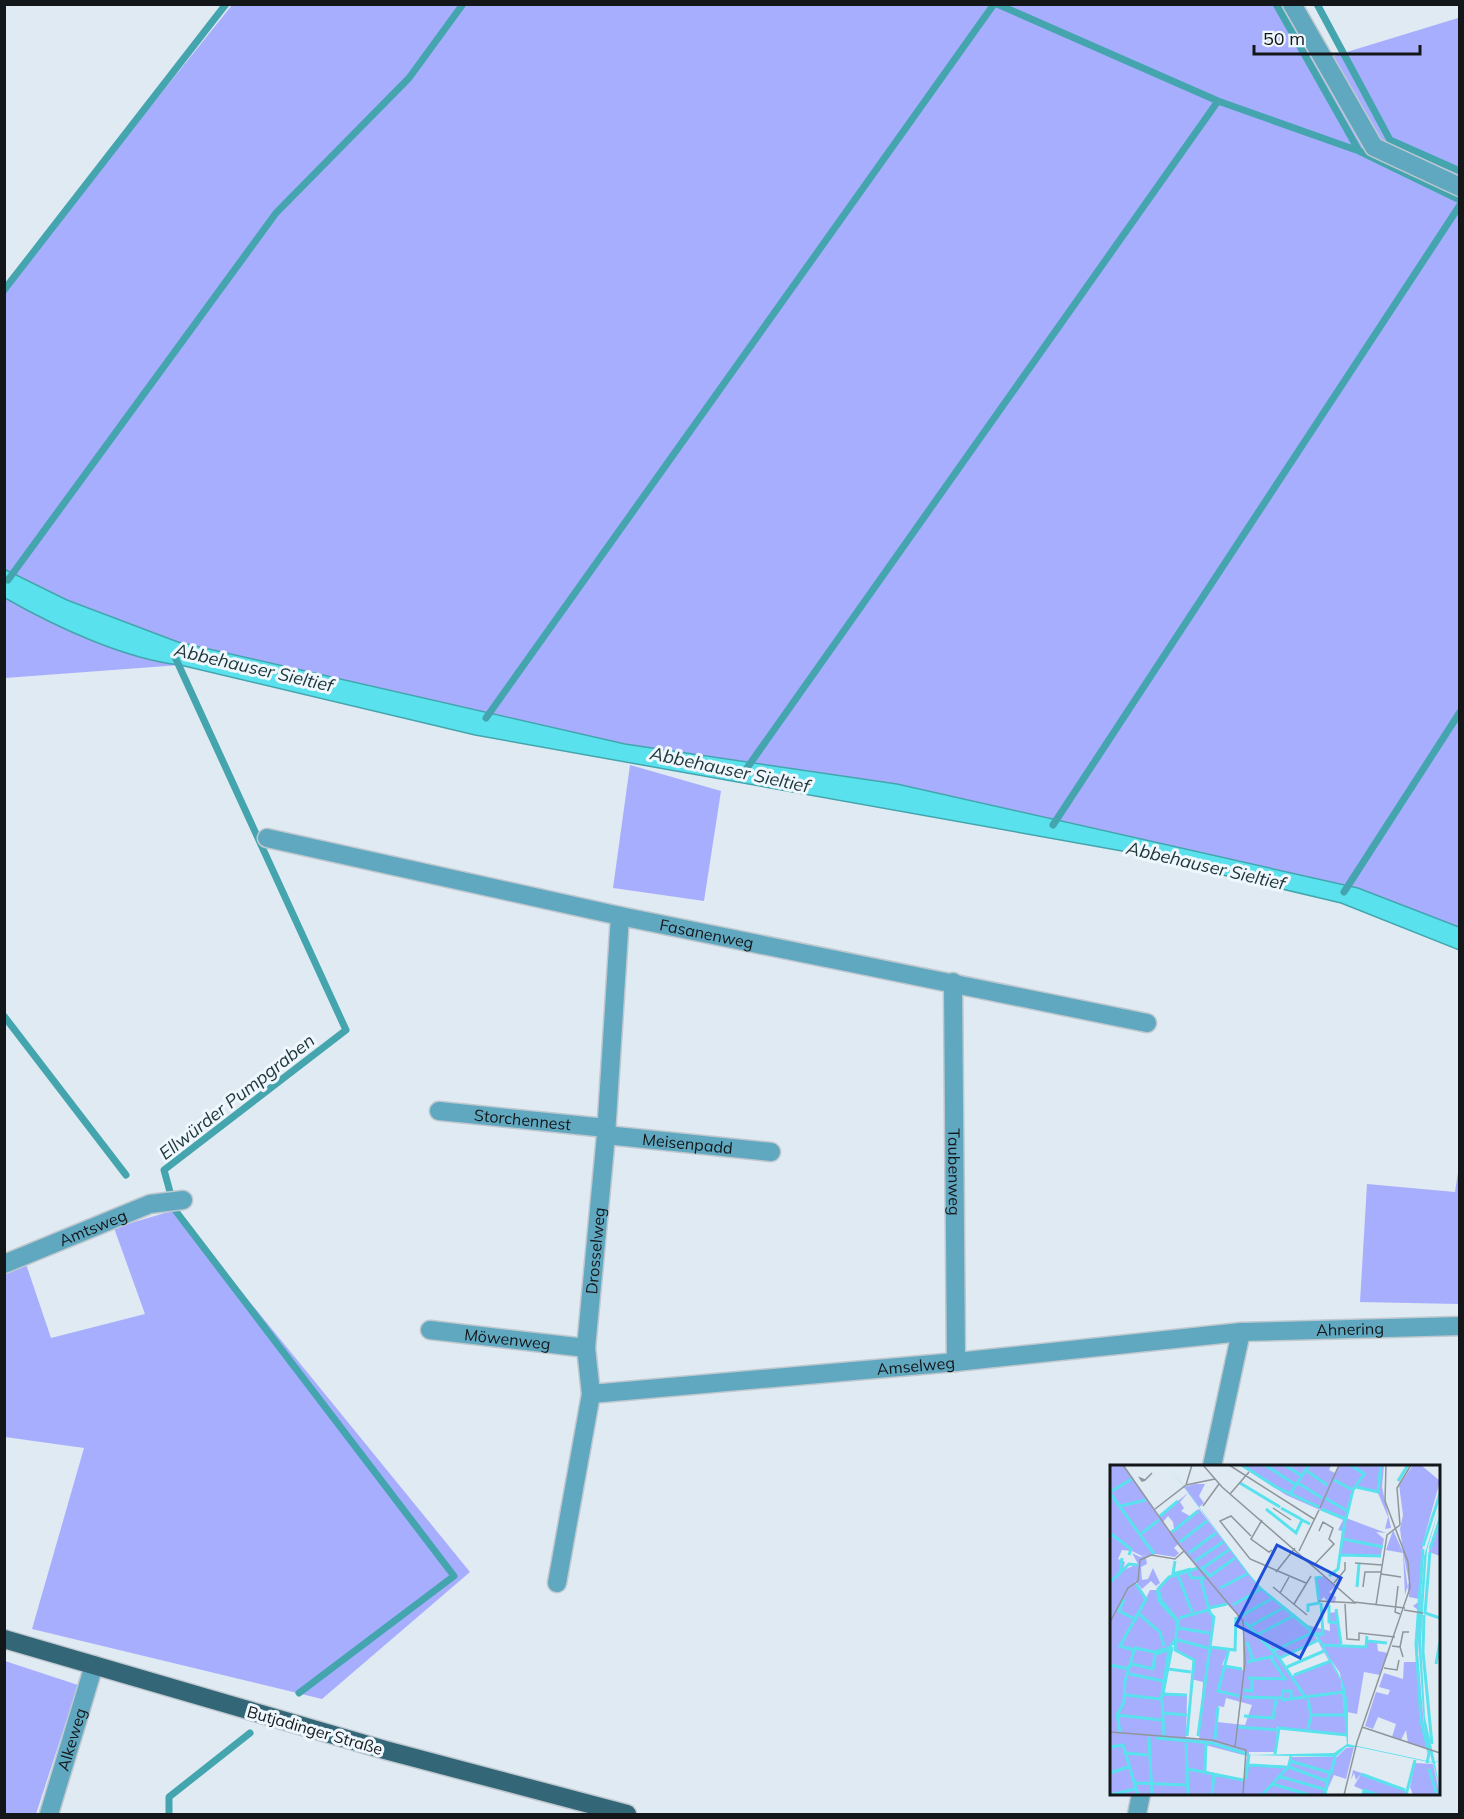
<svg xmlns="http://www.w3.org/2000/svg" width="1464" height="1819" viewBox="0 0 1464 1819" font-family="Mulish,sans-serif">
<rect width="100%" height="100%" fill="#e0eaf2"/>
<path fill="#a8aefe" d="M 1291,4 L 1324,59 L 1458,18 L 1460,21 L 1459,927 L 1358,888 L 897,784 L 625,744 L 178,642 L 67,600 L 5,569 L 4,289 L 232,5 Z
M 5,598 C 54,626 124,659 180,665 L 5,678 Z
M 630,765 L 721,791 L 704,901 L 613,888 Z
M 1459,1166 L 1459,1304 L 1360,1302 L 1367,1184 L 1455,1192 Z
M 175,1210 L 470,1572 L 322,1699 L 32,1629 L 84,1448 L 5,1437 L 5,1263 L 23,1255 L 51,1338 L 145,1314 L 114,1228 Z
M 5,1661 L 78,1685 L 36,1814 L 5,1814 Z"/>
<path fill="#59e2ed" stroke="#44a5ae" stroke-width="1.5" d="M 4,569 L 67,600 L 178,642 L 625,744 L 897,784 L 1358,888 L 1459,927 L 1459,950 L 1341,903 L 1122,851 L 475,735 L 180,665 C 124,659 54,626 5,598 Z"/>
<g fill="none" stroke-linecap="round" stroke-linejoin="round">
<path stroke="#44a5ae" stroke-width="7" d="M 997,4 L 1218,101 L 1359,151 L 1460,200
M 1276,4 L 1359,151
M 1317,4 L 1390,140 L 1460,171
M 4,290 L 226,4
M 8,580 L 276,213 L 409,78 L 463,4
M 175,657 L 346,1030 L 164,1170 L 175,1210 L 454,1576 L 299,1693
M 486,718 L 994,4
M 747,768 L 1218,101
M 1053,825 L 1460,205
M 1344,892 L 1460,712
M 4,1016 L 126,1175
M 169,1814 L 169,1797 L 250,1733"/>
<g stroke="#bfc8cf" stroke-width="21">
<g id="minor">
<path d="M 1292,4 L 1374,147 L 1460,187"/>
<path id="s1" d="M 267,838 L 620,916 L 1147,1023"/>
<path id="s2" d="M 953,982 L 956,1362"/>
<path id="s3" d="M 439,1111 L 606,1128"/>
<path id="s4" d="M 606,1135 L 771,1152"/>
<path id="s5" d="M 4,1264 L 150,1204 L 183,1200"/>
<path id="s6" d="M 430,1330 L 586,1348"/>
<path id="s7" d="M 591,1394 L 956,1362 L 1241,1332 L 1460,1326"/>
<path d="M 1212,1466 L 1241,1332"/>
<path id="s8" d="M 557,1583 L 591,1394 L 586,1348 L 606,1135 L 620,916"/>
<path id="s9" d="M 49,1814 L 94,1665"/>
<path d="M 1137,1814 L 1141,1794"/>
</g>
</g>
<g stroke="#bfc8cf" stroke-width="21">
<path id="major" d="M 4,1639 L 385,1750 L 627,1814"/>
</g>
<use href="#minor" stroke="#60a8c0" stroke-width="18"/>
<use href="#major" stroke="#367" stroke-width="18"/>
</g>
<g text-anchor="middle" stroke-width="6" stroke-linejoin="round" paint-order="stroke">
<g font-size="16" fill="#14171a" stroke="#eef7fd">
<text dy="6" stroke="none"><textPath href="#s1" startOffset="450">Fasanenweg</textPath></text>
<text dy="6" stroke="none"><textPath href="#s3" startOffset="84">Storchennest</textPath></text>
<text dy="6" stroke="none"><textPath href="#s4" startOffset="82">Meisenpadd</textPath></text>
<text dy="6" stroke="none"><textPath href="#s2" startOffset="190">Taubenweg</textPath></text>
<text dy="6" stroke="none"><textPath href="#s5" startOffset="96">Amtsweg</textPath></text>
<text dy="6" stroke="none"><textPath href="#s8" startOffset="336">Drosselweg</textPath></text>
<text dy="6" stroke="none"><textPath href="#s7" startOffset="762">Ahnering</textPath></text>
<text dy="6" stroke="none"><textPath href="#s6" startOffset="78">Möwenweg</textPath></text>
<text dy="6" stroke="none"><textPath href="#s7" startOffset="326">Amselweg</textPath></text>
<text transform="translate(315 1730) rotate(16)" y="6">Butjadinger Straße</text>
<text dy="6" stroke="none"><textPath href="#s9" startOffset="78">Alkeweg</textPath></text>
</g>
<g font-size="18" font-style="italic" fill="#20383a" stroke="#eef7fd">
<text transform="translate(254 668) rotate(13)" y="6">Abbehauser Sieltief</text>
<text transform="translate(730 770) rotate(12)" y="6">Abbehauser Sieltief</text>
<text transform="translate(1206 866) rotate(13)" y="6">Abbehauser Sieltief</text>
<text transform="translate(237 1097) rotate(-38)" y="6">Ellwürder Pumpgraben</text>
</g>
</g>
<g transform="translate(1110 1465)">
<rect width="330" height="330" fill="#e0eaf2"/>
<path d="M 0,0 L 13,0 L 59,67 L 64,64 L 63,57 L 58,51 L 53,57 L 49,51 L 78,28 L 70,37 L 74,43 L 71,46 L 80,51 L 89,44 L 150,123 L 207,173 L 231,216 L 237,270 L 167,262 L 166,287 L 139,287 L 138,299 L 177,301 L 180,292 L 227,292 L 236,283 L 244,282 L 236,314 L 224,310 L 215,330 L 0,330 ZM 68,79 L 89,104 L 57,114 L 47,125 L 40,125 L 35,135 L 24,115 L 32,124 L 41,116 L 46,121 L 50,118 L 43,103 L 38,114 L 32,115 L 31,102 L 37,99 L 36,93 L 46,89 L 65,92 L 69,88 L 64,83 ZM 12,85 L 22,86 L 32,91 L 37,90 L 30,92 L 22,88 L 28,99 L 13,105 L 15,97 L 8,94 ZM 117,139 L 127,149 L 127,160 L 133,161 L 133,205 L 112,200 L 119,184 L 99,181 L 104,152 L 99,143 ZM 207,175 L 219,196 L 182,211 L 168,193 ZM 64,180 L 65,185 L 84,196 L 81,214 L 93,217 L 89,275 L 76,272 L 77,231 L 52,227 L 59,181 ZM 116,233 L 142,240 L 135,260 L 107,257 L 108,241 L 114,242 ZM 95,280 L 137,291 L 134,315 L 96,306 ZM 129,0 L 221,0 L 219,5 L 225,8 L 229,0 L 274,0 L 272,22 L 281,63 L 275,64 L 278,52 L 268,28 L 269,12 L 267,26 L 244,22 L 236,53 L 276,68 L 266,67 L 274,74 L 271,90 L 229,89 L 232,66 L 228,65 L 233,55 L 176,30 ZM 303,0 L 311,0 L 330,16 L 312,81 L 330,32 L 312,85 L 309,134 L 299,132 L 290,64 L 293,50 L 289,20 ZM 85,19 L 95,19 L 89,31 L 94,38 L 89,42 L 74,22 ZM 330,48 L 330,91 L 319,87 L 317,93 ZM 283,65 L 293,87 L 299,117 L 295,130 L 293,88 L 276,85 ZM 214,111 L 226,121 L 219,127 L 226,132 L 225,138 L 218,137 L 214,132 L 210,136 L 205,113 ZM 311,135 L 308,190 L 314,261 L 320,285 L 298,278 L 296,265 L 291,275 L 282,272 L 286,259 L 268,252 L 263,264 L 255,261 L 266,227 L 278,230 L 280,225 L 269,222 L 274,208 L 293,214 L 294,197 L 307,197 L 308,145 L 303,141 ZM 226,147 L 231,180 L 256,182 L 257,177 L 267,177 L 268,186 L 278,188 L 270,210 L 254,207 L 247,249 L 237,247 L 230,208 L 197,160 L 220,166 L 219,148 ZM 305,298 L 323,299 L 330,330 L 303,330 L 300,322 ZM 243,305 L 296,325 L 294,330 L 252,330 L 253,325 L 244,321 L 251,309 L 246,315 L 244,308 L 241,315 Z" fill="#a8aefe" fill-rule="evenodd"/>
<path d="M 58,0 L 139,109 L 152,123 L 199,161 L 209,172 L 234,219 L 238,240 L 238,279 L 322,297 L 314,261 L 308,173 L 314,91 L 330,40 L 317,85 L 311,176 L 315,252 L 325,297 L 330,295 L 325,298 L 330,326 L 323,298 L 248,282 L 236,282 L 226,292 L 139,290 L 224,288 L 237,279 L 231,216 L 207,173 L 150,124 L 136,107 Z" fill="#59e2ed"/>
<path fill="none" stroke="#59e2ed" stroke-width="3" d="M 132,0 L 166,22 L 209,42M 155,0 L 186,20M 175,0 L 192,11M 197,6 L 217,20M 224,15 L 243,25M 288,16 L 298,0M 130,18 L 170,42M 188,18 L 212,33M 246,22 L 268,27 L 271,0M 0,27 L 22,14M 0,28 L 44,89M 180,29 L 199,0M 215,33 L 239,47M 10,41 L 36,35M 171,43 L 191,54M 156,44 L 186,68 L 192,55 L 200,59M 211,44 L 236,54 L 243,25 L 254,9 L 241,0M 50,51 L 68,36M 62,67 L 88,46M 0,68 L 21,84 L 19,90M 32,68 L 49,55M 233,74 L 273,82M 70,77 L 97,56M 313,81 L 330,29M 313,84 L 306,179 L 311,256 L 319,288 L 317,298M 320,84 L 330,54M 320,87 L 315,148 L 330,153M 79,88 L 106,68M 231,90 L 271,91M 65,96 L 63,109 L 81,104M 85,96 L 113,77M 91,102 L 100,111 L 125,93M 93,103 L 120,84M 10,108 L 19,99 L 28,100M 78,108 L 82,113 L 95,113M 68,110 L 82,147M 219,111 L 228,104 L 235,55M 0,117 L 10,108 L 12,93M 247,122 L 249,99M 110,123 L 137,109M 14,134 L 9,146 L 27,155M 123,140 L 151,124M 219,140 L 219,157 L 228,158M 99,143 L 117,139M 226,144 L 231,179M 198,147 L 198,140 L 209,138 L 206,113 L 211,112M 29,149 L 50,167 L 54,181M 314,150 L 313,187 L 322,279M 131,151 L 163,133M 69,153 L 98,145M 135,157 L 169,193 L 196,233M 140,161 L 175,142M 69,163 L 99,168M 206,169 L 213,169 L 211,138M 147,170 L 185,150M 68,175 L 98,183M 258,176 L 277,178M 137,177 L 143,196M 213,180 L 256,182 L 257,171M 62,182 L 53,229 L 77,230M 100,182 L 125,185 L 126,152M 119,184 L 108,226 L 129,231M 24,185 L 10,181 L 36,134 L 26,119M 163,186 L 202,168M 170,193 L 209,175M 137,197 L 164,191M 22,199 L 43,204 L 45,189 L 59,185 L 51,235M 326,199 L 330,177M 0,200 L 20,204M 114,201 L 132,204M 177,202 L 214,186M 58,204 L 81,207M 20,209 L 53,216M 184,210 L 221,196M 138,213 L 175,214 L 161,193M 134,225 L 142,226 L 142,214M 16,230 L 50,234M 134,232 L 172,233 L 173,226 L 181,226 L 181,235M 198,234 L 201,250 L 198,264M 52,235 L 54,271M 172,235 L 233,227M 53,248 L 77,250M 7,250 L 51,255M 201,250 L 236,250M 134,251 L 163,253 L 166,235M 128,262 L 168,265M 10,266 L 7,250 L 14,237 L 15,216 L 25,183 L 44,187 L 59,183 L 66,174 L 67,156 L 50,137 L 47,125M 77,271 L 84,195 L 65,185 L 68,156 L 51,135 L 48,124 L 59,112 L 88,103M 88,271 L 104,152 L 100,148 L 91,115M 39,272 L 42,330M 46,273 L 102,278 L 137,289M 105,274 L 108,242M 76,276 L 78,330M 0,282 L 13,280 L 28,330M 16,288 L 38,290M 165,289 L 169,263 L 237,270M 180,296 L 221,308 L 225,292M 139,300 L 176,302M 179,302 L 219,317M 78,304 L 133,315M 319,304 L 327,330M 95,306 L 96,278M 0,308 L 18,302M 251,309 L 295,325M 168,311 L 217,325M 136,314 L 139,289M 26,318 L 75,320M 162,319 L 200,330M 0,330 L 25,324M 102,330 L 104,310M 152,330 L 179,301 L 181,291M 215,330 L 219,308M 253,330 L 254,325 L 267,330M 296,330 L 305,295"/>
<path fill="none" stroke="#8e969c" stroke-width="1.5" d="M 13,0 L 69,80 L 133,156 L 135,198 L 125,282M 93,0 L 112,22 L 244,137 L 295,143M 119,0 L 204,54M 35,15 L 30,13 L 32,16 L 35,15 L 42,8M 76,20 L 105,14M 120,29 L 139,7M 93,41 L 109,19M 163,43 L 181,55M 210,43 L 229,0M 45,44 L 76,20 L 82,0M 152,55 L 141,74 L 159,87 L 162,85M 290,60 L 287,23 L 301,0M 141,71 L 121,51 L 110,56 L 140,94 L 196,118M 189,86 L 209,45M 245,98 L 272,100M 204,100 L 224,79 L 219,74 L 223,63 L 213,57 L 209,66M 166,107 L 185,83M 271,109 L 291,112M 224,118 L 235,105 L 235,97M 288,121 L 285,147 L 290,149M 163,122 L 197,150M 253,122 L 255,107 L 271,107M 170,128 L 179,112M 209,136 L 246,138M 184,139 L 201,111M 235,139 L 237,174 L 249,175 L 249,168 L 285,172M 266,140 L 277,70 L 290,60M 294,145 L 313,148M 0,157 L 18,123 L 28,116 L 30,95 L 41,90 L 65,94 L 74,86M 282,181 L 290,182 L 293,192M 290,182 L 293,167 L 299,167M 274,203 L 287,205 L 289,195M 252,262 L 330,288M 0,267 L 102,275 L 136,285 L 133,330M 234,330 L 247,277 L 300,123 L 298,97 L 275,36 L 276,0"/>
<path fill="#1d4ed8" fill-opacity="0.15" stroke="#1d4ed8" stroke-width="3" d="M 167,80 L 231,113 L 190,193 L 126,160 Z"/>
<rect width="330" height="330" fill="none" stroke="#14171a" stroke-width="3"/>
</g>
<rect width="1464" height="1819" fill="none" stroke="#14171a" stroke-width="12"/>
<path d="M1254 45v9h166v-9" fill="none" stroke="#14171a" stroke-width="3"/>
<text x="1263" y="45" font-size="18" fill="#14171a" stroke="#eef7fd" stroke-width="4.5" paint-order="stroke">50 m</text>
</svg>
